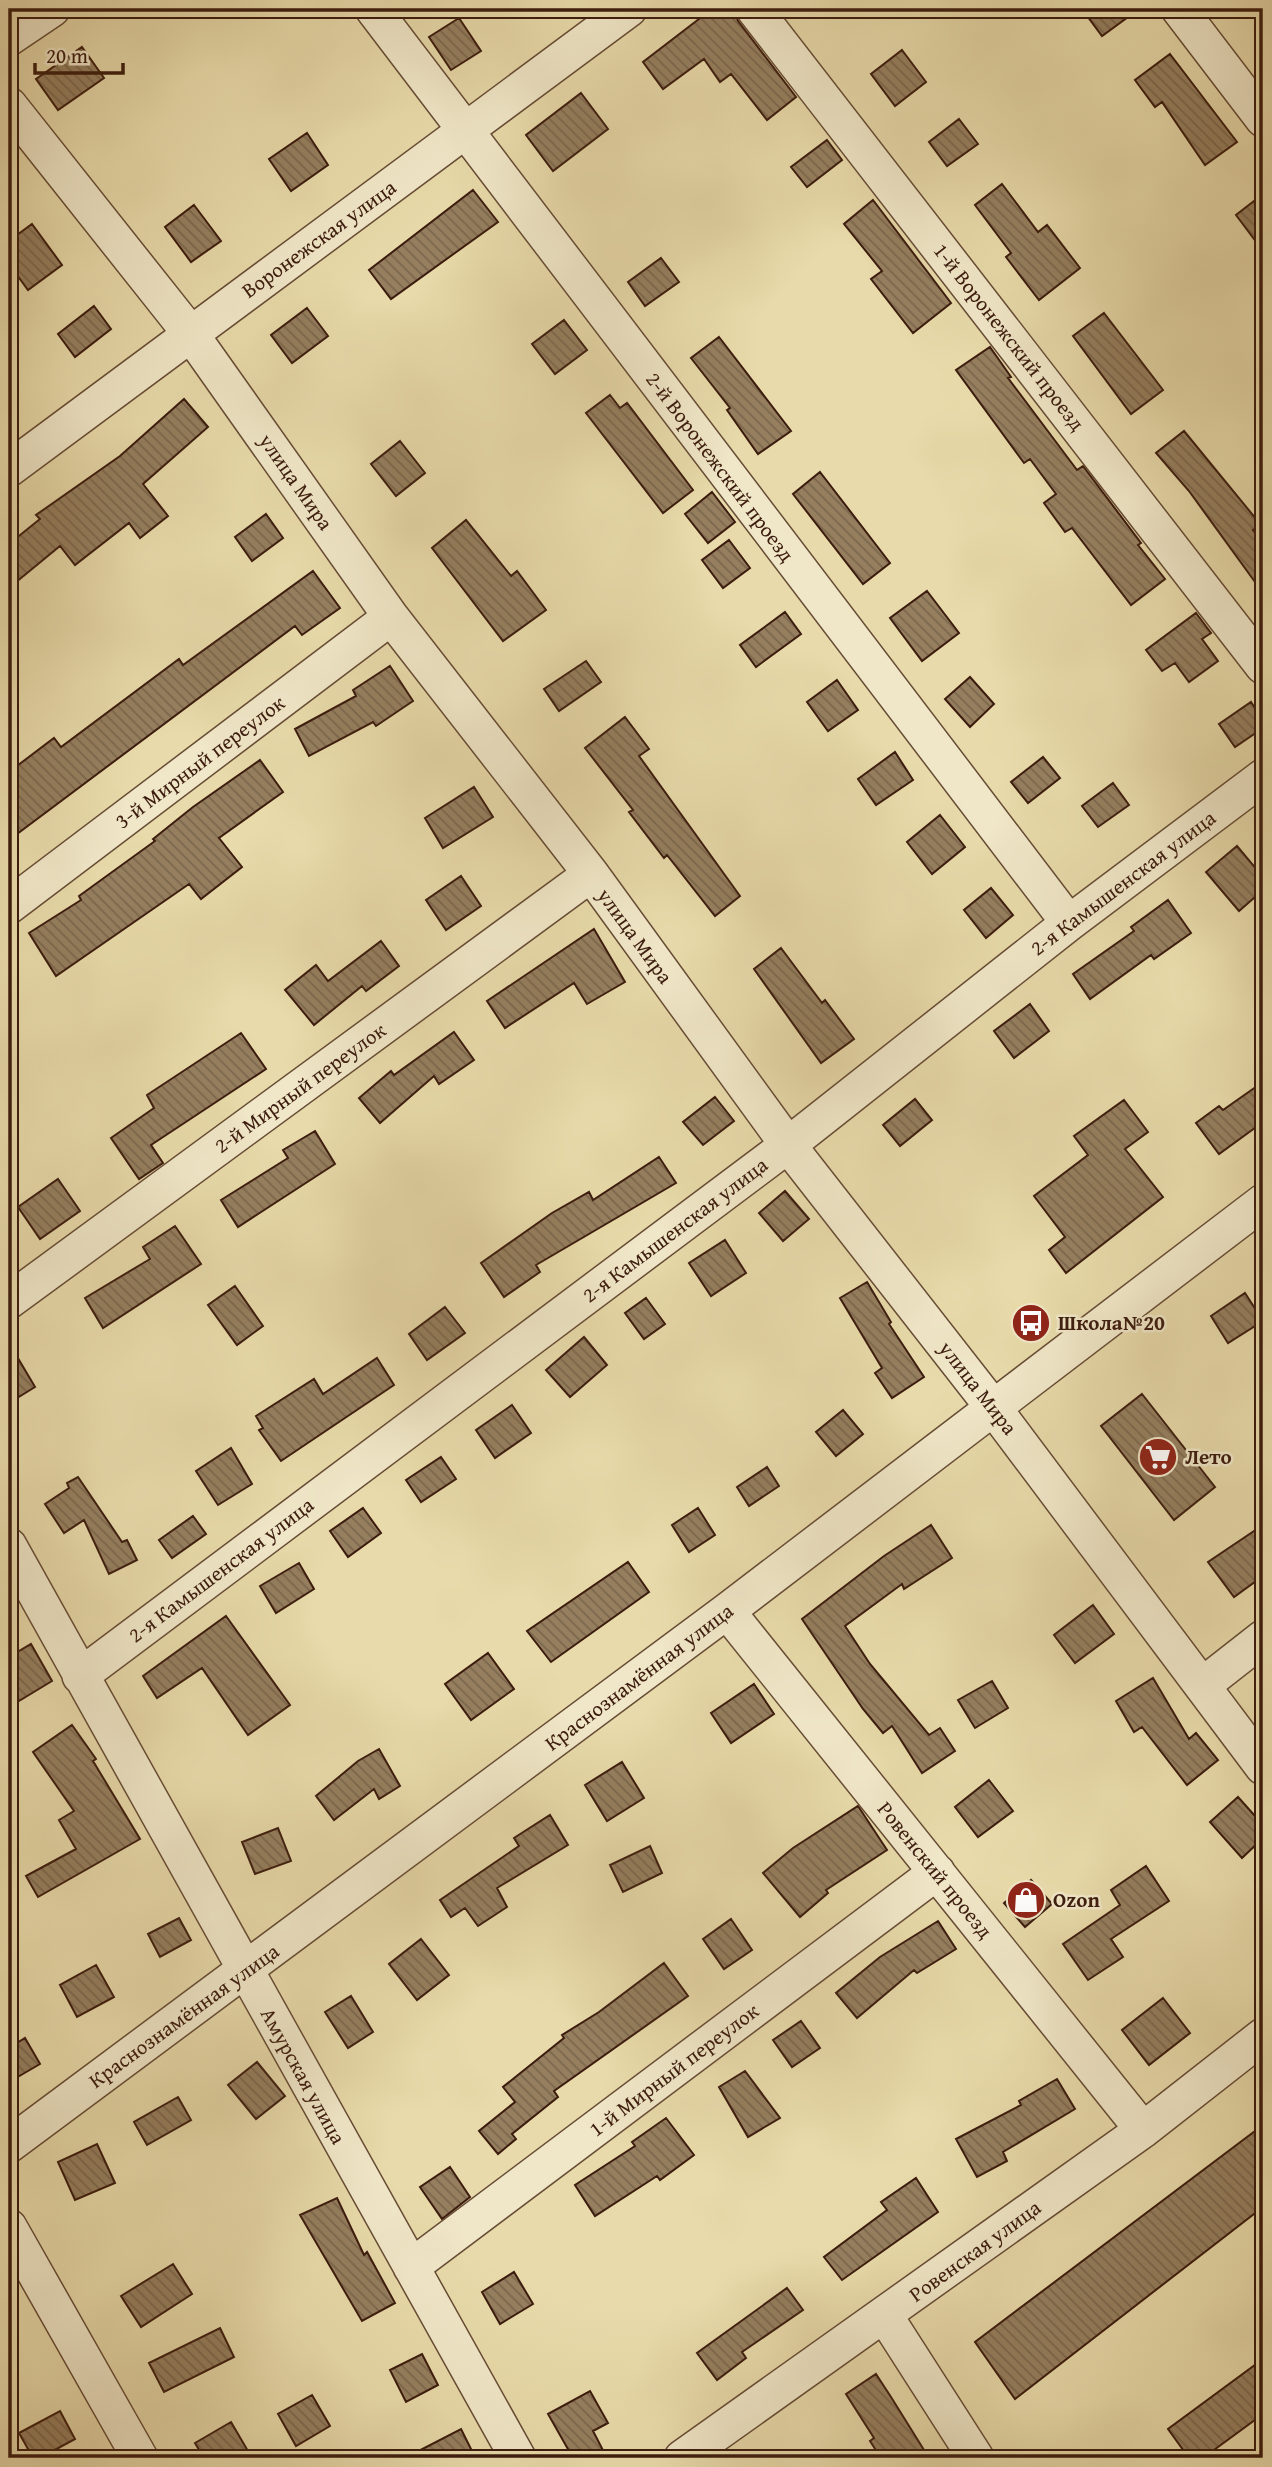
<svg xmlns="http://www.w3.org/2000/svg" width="1272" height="2467" viewBox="0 0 1272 2467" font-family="'Gentium Book Plus',serif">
<defs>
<pattern id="building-back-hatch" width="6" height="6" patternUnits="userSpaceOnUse" patternTransform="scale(1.75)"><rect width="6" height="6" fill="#957f5f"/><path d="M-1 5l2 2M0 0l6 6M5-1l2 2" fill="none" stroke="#7b674d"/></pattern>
</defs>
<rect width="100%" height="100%" fill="#e8daaa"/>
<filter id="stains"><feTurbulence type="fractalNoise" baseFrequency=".00286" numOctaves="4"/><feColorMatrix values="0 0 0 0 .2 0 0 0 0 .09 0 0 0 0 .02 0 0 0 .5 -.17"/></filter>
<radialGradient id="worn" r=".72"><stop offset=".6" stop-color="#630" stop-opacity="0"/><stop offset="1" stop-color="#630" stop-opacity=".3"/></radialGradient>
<path fill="url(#building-back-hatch)" stroke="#3c1c0e" stroke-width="2" d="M 712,9 L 734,9 L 738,21 L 796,97 L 767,120 L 731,74 L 720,82 L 704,59 L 663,89 L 643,62 Z
M 1082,9 L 1139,9 L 1102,36 Z
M 459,18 L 481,51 L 451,70 L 429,37 Z
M 82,47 L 104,78 L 58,110 L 36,79 Z
M 902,50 L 926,82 L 895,106 L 871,74 Z
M 1170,54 L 1237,142 L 1205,165 L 1162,102 L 1155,107 L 1135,80 Z
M 581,93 L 608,129 L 553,171 L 526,135 Z
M 959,119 L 978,144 L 947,166 L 929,142 Z
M 307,133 L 328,165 L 291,191 L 269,159 Z
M 827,140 L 842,160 L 807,187 L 791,167 Z
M 1002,184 L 1038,232 L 1047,225 L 1080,268 L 1039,300 L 1006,257 L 1011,253 L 975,205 Z
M 473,190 L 498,222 L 391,299 L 369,270 Z
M 1263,194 L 1263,251 L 1236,215 Z
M 873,200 L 951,303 L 913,333 L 871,279 L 882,271 L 844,224 Z
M 194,205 L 221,241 L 191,262 L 165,227 Z
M 32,224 L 62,265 L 28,290 L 9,264 L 9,241 Z
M 661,258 L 679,282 L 645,306 L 628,282 Z
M 94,306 L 111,329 L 75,357 L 58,334 Z
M 307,308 L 328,336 L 292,363 L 271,335 Z
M 1104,313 L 1163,390 L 1131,414 L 1073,336 Z
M 564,320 L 587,350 L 555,374 L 532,344 Z
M 719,337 L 791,431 L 758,454 L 727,410 L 730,408 L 691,358 Z
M 990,347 L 1011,377 L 1008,378 L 1077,470 L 1083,466 L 1141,543 L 1138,545 L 1165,579 L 1131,605 L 1072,528 L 1065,532 L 1044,503 L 1056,494 L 1030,459 L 1024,463 L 956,370 Z
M 610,395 L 620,408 L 627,403 L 693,490 L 663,513 L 586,413 Z
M 184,399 L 208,427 L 143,484 L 168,516 L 140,538 L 129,523 L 75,565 L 60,546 L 9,588 L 9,544 L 40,519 L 36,515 L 120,456 Z
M 1184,431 L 1261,525 L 1253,530 L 1263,543 L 1263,593 L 1189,491 L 1156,453 Z
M 400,441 L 425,473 L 396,496 L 371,464 Z
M 820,472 L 890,563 L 863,584 L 793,494 Z
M 712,492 L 735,522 L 708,543 L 685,514 Z
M 266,514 L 283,538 L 252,561 L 235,537 Z
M 466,520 L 511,576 L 517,571 L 546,610 L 503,641 L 432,548 Z
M 729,540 L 750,568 L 723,588 L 702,560 Z
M 313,571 L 340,608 L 302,635 L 295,626 L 9,840 L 9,772 L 54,738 L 61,747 L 179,659 L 183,665 Z
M 927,591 L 959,633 L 922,661 L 890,618 Z
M 785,612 L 801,634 L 756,667 L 740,645 Z
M 1196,613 L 1211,633 L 1202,639 L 1218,661 L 1189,682 L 1175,663 L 1162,671 L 1146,650 Z
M 586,661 L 601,682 L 559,711 L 544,689 Z
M 390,666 L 413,701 L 376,726 L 373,722 L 309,756 L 295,729 L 356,696 L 353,690 Z
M 970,677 L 994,704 L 970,727 L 945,699 Z
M 837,680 L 858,710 L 828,731 L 807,702 Z
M 1251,702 L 1263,720 L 1263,728 L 1235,747 L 1219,724 Z
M 625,717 L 649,749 L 639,756 L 740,896 L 715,916 L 667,855 L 664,858 L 629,812 L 633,810 L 585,748 Z
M 895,752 L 913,780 L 876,805 L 858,779 Z
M 1043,757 L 1060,778 L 1028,803 L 1011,782 Z
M 260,760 L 283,792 L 219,838 L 242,867 L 201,899 L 189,884 L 56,976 L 29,933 L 81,900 L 79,896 L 155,841 L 153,839 L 193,807 Z
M 1113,783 L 1129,805 L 1098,827 L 1082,806 Z
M 474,787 L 493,817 L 443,848 L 425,818 Z
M 940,815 L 965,847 L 932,874 L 907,842 Z
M 1237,846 L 1263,877 L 1263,890 L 1239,911 L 1206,872 Z
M 461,876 L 481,906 L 446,930 L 426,900 Z
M 991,888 L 1013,915 L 986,938 L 964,910 Z
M 1168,900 L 1191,933 L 1154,959 L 1151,955 L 1090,999 L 1073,974 L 1134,931 L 1131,927 Z
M 594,929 L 625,982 L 587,1004 L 574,983 L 505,1028 L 487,1001 Z
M 381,941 L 399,966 L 366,991 L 362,986 L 314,1025 L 285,990 L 316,965 L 328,981 Z
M 781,948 L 822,1003 L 825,1000 L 854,1039 L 821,1063 L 754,969 Z
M 1030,1004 L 1049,1031 L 1014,1058 L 994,1031 Z
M 454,1032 L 474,1060 L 439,1084 L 434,1076 L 380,1123 L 359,1098 L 391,1071 L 394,1075 Z
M 241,1033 L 266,1069 L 151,1145 L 163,1163 L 139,1179 L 111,1138 L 154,1108 L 147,1095 Z
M 1263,1082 L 1263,1122 L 1219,1154 L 1196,1123 L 1219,1106 L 1223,1110 Z
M 715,1097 L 734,1121 L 703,1145 L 683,1122 Z
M 915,1099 L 932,1120 L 900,1146 L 883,1125 Z
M 1124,1100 L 1148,1132 L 1125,1149 L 1163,1197 L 1066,1273 L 1049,1250 L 1065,1237 L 1034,1196 L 1088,1155 L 1074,1136 Z
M 315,1131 L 335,1164 L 238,1227 L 221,1200 L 288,1158 L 283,1150 Z
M 659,1157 L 676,1183 L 536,1265 L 540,1272 L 504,1297 L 481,1263 L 552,1213 L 589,1192 L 593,1200 Z
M 58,1179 L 80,1211 L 40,1239 L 18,1207 Z
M 785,1191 L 809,1219 L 783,1241 L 759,1213 Z
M 175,1226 L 201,1264 L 103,1328 L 85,1298 L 150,1259 L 143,1247 Z
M 725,1240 L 746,1273 L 711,1296 L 689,1263 Z
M 867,1282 L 891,1322 L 889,1324 L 924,1377 L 892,1398 L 875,1373 L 882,1368 L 840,1298 Z
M 235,1286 L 263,1326 L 237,1345 L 208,1305 Z
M 1245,1293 L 1263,1321 L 1228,1343 L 1211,1316 Z
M 646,1298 L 665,1324 L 644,1339 L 625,1313 Z
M 445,1307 L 465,1333 L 427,1360 L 409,1334 Z
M 584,1337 L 607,1365 L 570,1397 L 546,1370 Z
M 9,1343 L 35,1387 L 9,1403 Z
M 377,1358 L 394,1385 L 281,1461 L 259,1430 L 263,1428 L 256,1416 L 314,1379 L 323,1394 Z
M 1142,1394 L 1215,1487 L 1174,1520 L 1101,1426 Z
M 512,1405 L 531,1433 L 495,1458 L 476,1430 Z
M 843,1410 L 863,1434 L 836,1456 L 816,1432 Z
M 231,1448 L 252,1484 L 218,1505 L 196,1471 Z
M 441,1457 L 456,1479 L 421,1502 L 406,1480 Z
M 767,1467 L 779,1486 L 749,1506 L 737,1487 Z
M 78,1477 L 122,1542 L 127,1540 L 137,1560 L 109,1574 L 84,1520 L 64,1533 L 45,1504 L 69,1488 L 67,1483 Z
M 363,1508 L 381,1533 L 348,1557 L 330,1531 Z
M 698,1508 L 715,1535 L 689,1552 L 672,1525 Z
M 193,1516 L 206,1534 L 172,1558 L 159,1540 Z
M 931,1525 L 952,1558 L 904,1589 L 902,1584 L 845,1626 L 870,1664 L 929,1735 L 940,1728 L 955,1751 L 922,1773 L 892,1726 L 883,1733 L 863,1709 L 802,1619 L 884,1556 Z
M 1263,1525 L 1263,1576 L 1234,1597 L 1208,1562 Z
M 628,1562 L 649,1592 L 551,1662 L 527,1631 Z
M 299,1563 L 314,1589 L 276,1613 L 260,1586 Z
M 1093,1605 L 1114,1634 L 1075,1663 L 1054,1635 Z
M 226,1616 L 290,1705 L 248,1735 L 202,1668 L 157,1698 L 143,1676 Z
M 31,1644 L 52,1681 L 9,1707 L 9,1657 Z
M 488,1653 L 514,1689 L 471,1720 L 445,1684 Z
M 1153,1678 L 1189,1739 L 1196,1733 L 1218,1760 L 1187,1785 L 1142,1727 L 1134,1732 L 1116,1701 Z
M 992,1681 L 1008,1708 L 975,1728 L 958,1700 Z
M 754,1684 L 774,1714 L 731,1743 L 711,1713 Z
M 72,1725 L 96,1759 L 93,1761 L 140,1839 L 38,1897 L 26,1876 L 76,1849 L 59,1820 L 74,1811 L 33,1752 Z
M 379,1749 L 400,1786 L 379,1799 L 374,1789 L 334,1820 L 316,1796 L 358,1761 Z
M 622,1762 L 644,1798 L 607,1821 L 585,1785 Z
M 989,1780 L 1013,1811 L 978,1837 L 955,1807 Z
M 1238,1797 L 1263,1825 L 1263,1838 L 1242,1858 L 1210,1822 Z
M 858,1806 L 887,1850 L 826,1890 L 828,1893 L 800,1917 L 763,1873 L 793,1848 Z
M 550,1815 L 568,1845 L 497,1888 L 507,1907 L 478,1926 L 465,1908 L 451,1917 L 440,1900 L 519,1846 L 514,1838 Z
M 278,1828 L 291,1861 L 255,1874 L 242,1842 Z
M 650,1846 L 662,1873 L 623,1892 L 610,1865 Z
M 1146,1866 L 1169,1901 L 1111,1939 L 1123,1957 L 1088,1980 L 1063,1944 L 1120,1905 L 1111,1890 Z
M 1031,1880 L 1052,1904 L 1025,1927 L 1004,1903 Z
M 179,1918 L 191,1940 L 160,1957 L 148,1934 Z
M 731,1919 L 752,1950 L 724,1969 L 703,1939 Z
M 938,1921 L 956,1949 L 917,1973 L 914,1970 L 857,2018 L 836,1993 L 880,1957 Z
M 421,1939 L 449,1975 L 417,2000 L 389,1964 Z
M 664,1963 L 688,1996 L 554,2091 L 558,2097 L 512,2134 L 516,2139 L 498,2154 L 479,2131 L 515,2102 L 503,2087 L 564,2038 L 562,2035 L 599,2012 Z
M 96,1965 L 114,1997 L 77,2017 L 60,1985 Z
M 351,1996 L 373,2032 L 348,2048 L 325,2012 Z
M 1163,1998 L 1190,2033 L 1149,2065 L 1122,2030 Z
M 801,2021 L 820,2048 L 792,2067 L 773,2040 Z
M 25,2038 L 40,2064 L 9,2082 L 9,2048 Z
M 257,2062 L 285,2096 L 256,2119 L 228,2085 Z
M 745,2071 L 780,2118 L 748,2137 L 719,2087 Z
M 1057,2079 L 1075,2109 L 1003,2152 L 1007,2161 L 977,2177 L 956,2139 L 1021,2105 L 1019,2101 Z
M 178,2097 L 191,2120 L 147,2145 L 134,2122 Z
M 666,2118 L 694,2155 L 660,2180 L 657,2176 L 595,2216 L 575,2185 L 635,2146 L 632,2142 Z
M 1263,2125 L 1263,2207 L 1015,2399 L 975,2342 Z
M 97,2144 L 115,2183 L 75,2200 L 58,2162 Z
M 450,2167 L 470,2197 L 442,2219 L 420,2187 Z
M 916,2178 L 938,2212 L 842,2280 L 824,2257 L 887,2210 L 881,2202 Z
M 337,2198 L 364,2255 L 367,2252 L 395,2303 L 362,2321 L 300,2215 Z
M 173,2264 L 192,2294 L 141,2327 L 121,2296 Z
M 514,2272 L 533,2304 L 500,2324 L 482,2292 Z
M 787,2288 L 803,2310 L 742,2352 L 746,2358 L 717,2380 L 697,2353 Z
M 220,2328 L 234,2357 L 164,2392 L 149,2363 Z
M 422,2354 L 438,2385 L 406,2402 L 390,2370 Z
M 1263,2359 L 1263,2414 L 1203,2458 L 1189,2458 L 1168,2429 Z
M 876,2374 L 891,2397 L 929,2458 L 881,2458 L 870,2441 L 874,2438 L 846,2394 Z
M 590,2391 L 608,2423 L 593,2431 L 607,2458 L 573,2458 L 548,2414 Z
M 312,2395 L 330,2426 L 296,2446 L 278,2414 Z
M 60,2411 L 75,2439 L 40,2458 L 33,2458 L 19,2433 Z
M 231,2422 L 252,2458 L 204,2458 L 195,2443 Z
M 461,2429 L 472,2451 L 458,2458 L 405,2458 Z"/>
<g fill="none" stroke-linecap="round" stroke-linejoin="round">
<g stroke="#674c35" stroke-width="38">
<path id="minor" d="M 373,9 L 1069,923
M 754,9 L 1263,666
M 1179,9 L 1263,119
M 9,38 L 52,9
M 9,105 L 190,333 L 391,617 L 591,874 L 788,1145 L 992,1406 L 1263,1767
M 9,469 L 629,9
M 9,906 L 391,617
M 9,1301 L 591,874
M 9,1546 L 518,2458
M 727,1611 L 1143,2130
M 80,1676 L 788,1145 L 1069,923 L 1263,777
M 1203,1685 L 1263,1638
M 9,2145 L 727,1611 L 1263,1202
M 9,2227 L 140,2458
M 411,2267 L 937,1872
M 885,2316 L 976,2458
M 682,2458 L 1143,2130 L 1263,2036"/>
</g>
<use href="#minor" stroke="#f0e7c8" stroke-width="35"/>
</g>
<defs>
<g id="bus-disc" transform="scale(2.0125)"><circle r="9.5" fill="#8f2418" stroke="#f0e7c8"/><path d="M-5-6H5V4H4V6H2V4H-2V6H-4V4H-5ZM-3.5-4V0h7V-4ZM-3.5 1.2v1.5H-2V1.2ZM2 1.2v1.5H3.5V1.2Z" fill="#fff"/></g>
<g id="supermarket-disc" transform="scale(2.0125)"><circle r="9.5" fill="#8f2418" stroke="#f0e7c8"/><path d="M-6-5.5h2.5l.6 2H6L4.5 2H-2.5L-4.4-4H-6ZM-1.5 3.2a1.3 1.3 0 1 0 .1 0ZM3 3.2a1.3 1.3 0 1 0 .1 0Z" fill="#fff"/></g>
<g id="shop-disc" transform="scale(2.0125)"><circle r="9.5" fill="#8f2418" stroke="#f0e7c8"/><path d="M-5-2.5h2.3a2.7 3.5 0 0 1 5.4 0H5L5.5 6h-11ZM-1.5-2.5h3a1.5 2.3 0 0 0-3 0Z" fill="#fff"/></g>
</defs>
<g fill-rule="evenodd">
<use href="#bus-disc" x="1031" y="1323"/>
<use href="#supermarket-disc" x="1158" y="1457"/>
<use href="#shop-disc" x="1026" y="1900"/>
</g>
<g text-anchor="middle" stroke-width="5" stroke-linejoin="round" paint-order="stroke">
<g font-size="21" fill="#3c1c0e" stroke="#f0e7c8">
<text transform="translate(319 239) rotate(-36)" y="7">Воронежская улица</text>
<text transform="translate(1009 337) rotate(52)" y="7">1-й Воронежский проезд</text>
<text transform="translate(720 467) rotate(53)" y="7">2-й Воронежский проезд</text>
<text transform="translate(296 482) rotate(55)" y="7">улица Мира</text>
<text transform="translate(200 762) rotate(-37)" y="7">3-й Мирный переулок</text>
<text transform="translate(1123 883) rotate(-37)" y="7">2-я Камышенская улица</text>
<text transform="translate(635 936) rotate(54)" y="7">улица Мира</text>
<text transform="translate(300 1088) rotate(-36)" y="7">2-й Мирный переулок</text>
<text transform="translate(675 1230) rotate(-37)" y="7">2-я Камышенская улица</text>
<text transform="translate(978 1388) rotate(52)" y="7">улица Мира</text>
<text transform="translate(221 1570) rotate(-37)" y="7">2-я Камышенская улица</text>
<text transform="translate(639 1677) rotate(-37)" y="7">Краснознамённая улица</text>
<text transform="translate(935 1870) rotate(51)" y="7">Ровенский проезд</text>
<text transform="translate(184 2016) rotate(-36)" y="7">Краснознамённая улица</text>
<text transform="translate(674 2070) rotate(-37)" y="7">1-й Мирный переулок</text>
<text transform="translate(303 2076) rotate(61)" y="7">Амурская улица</text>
<text transform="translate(975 2251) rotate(-36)" y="7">Ровенская улица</text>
</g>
<g font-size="21" font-weight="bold" fill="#3c1c0e" stroke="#f0e7c8" text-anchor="start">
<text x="1058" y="1330">Школа№20</text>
<text x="1185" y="1464">Лето</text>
<text x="1053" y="1907">Ozon</text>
</g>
</g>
<rect width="1272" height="2467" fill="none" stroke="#e8daaa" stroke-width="35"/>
<rect x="10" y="10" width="1251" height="2446" fill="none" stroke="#3c1c0e" stroke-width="3.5"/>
<rect x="18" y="18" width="1237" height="2432" fill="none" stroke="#3c1c0e" stroke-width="2"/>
<path d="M35 63v10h88v-10" fill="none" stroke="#3c1c0e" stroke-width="3.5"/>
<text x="46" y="63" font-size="21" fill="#3c1c0e" stroke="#f0e7c8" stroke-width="5" paint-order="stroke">20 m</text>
<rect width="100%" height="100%" filter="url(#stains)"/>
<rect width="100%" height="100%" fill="url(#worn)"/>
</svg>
